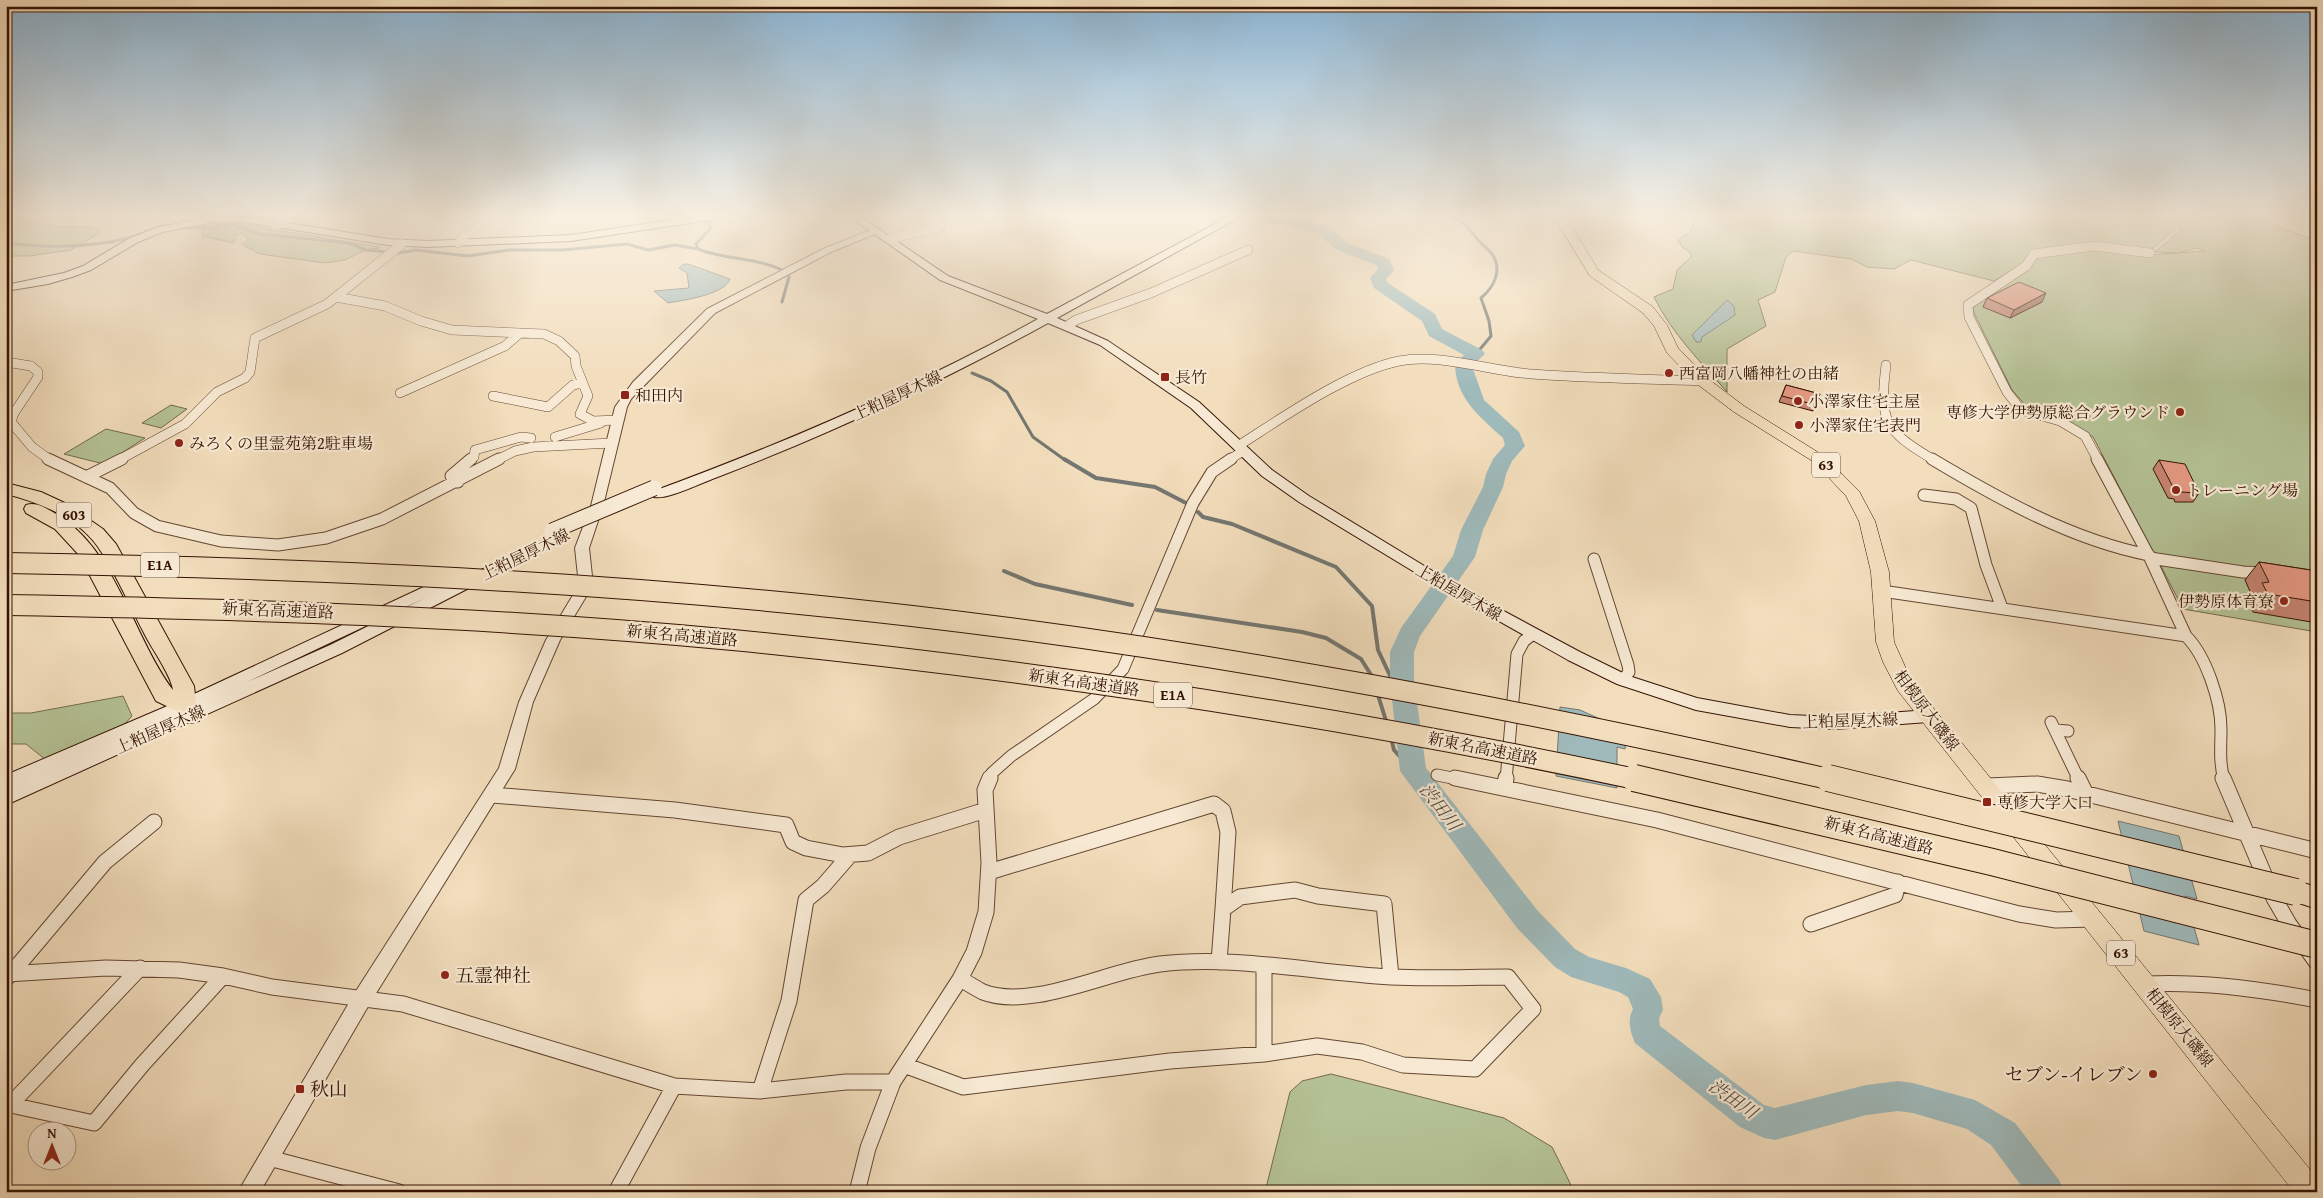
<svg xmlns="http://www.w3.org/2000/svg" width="2323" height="1198" viewBox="0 0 2323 1198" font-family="'Gentium Book Plus','Noto Serif JP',serif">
<rect width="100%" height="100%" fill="#f2ddbc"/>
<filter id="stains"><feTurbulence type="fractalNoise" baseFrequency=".004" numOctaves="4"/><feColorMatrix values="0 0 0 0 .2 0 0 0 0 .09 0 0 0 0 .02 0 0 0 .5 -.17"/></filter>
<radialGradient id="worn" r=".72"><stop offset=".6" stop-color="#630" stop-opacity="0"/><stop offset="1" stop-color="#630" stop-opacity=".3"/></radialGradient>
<path fill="#b4c295" stroke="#746a4c" d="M 6,217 L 23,217 L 20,218 L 22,221 L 64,227 L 91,226 L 101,232 L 71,250 L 29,256 L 6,256 Z
M 1696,217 L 2168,217 L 2174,222 L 2176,228 L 2151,250 L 2104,244 L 2033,252 L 2027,256 L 2022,264 L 1994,281 L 1911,260 L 1894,269 L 1867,267 L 1851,259 L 1793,251 L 1786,257 L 1775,292 L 1758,300 L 1766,326 L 1727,349 L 1727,392 C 1701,362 1672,334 1654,297 L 1673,289 L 1677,270 L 1691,257 L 1691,253 L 1682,247 L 1678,240 L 1690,232 Z
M 2172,217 L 2259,217 L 2258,219 L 2317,241 L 2317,573 L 2239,568 L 2162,556 L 2154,553 L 2093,437 L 2061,417 L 2027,407 L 2012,390 L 1973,311 L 1973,305 L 2032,266 L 2033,260 L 2038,256 L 2100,246 L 2150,255 L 2205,251 L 2196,248 L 2178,253 L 2155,252 L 2181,230 Z
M 234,223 L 379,247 L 380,248 L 365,250 L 345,260 L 325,263 L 260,254 L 243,245 L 248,239 L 242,233 L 236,235 L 234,243 L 202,236 L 203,226 Z
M 171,405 L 187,409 L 161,428 L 142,423 Z
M 106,429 L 145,438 L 104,464 L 64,454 Z
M 2165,564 L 2317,581 L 2317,632 L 2183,609 L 2161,566 Z
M 123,696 L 132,716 L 121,728 L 46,760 L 26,744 L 6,744 L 6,713 L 31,713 Z
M 1331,1074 L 1504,1118 L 1552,1147 L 1570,1183 L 1572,1192 L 1265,1192 L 1290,1092 L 1302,1081 Z"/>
<path fill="#9fbabb" stroke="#747771" d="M 684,264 L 688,264 L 730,279 C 724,295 684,300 668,303 L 654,291 L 689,288 L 687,273 L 679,268 Z
M 1727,300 L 1734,306 L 1735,315 L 1702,337 L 1701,342 L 1696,342 L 1692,335 Z
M 1560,707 L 1580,710 L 1627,731 L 1625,749 L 1617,747 L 1617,788 L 1556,776 Z
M 2118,821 L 2179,836 L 2197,899 L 2185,896 L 2199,945 L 2144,931 Z"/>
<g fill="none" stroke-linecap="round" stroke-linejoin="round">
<path stroke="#747771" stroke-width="3" d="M 1453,217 C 1469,226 1467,226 1478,240 C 1482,245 1488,248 1492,254 C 1503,270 1494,287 1481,298 L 1489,321 L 1491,336 L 1476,354
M 706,222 L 710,223 L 710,229 L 696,244 L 698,249 C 725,260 755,257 782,270
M 186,228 L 209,228 L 231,224 L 261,234 L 349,243 L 366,250 L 387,252
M 7,243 C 48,248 92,248 132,237 C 143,234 154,228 165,225
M 399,253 L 416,250 L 468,256 L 509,250 L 562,250 L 627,244 L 648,250 L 675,245 L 698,249
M 782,302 L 789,277
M 972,373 L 991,381 L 1007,392 L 1033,437 L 1065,460"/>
<path stroke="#747771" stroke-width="4" d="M 1064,459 L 1096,478 L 1155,487 L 1186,503
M 1198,512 L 1203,517 L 1232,524 L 1336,567 L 1372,606 L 1378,650 L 1393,682
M 1004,571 L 1035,584 L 1132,605
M 1157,610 L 1302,632 L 1326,638 L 1361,659 L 1373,678
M 1377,692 L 1387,724
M 1391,738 L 1394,750 L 1413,771"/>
<path fill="#9fbabb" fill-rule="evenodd" d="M 1256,217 L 1286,217 L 1328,226 L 1347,243 L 1389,259 L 1394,270 L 1386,279 L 1388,283 L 1435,314 L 1442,329 L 1482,350 L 1485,354 L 1473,365 L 1473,369 L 1484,400 L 1519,432 L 1525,446 L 1512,461 L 1506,474 L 1503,487 L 1483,530 L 1475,557 L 1420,636 L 1414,652 L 1414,681 L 1426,768 L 1537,910 L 1575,949 L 1589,957 L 1626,968 L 1650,979 L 1661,997 L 1663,1010 L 1659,1018 L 1660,1026 L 1764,1105 L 1775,1108 L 1866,1085 L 1898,1081 L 1913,1083 L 1975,1100 L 2015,1123 L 2059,1180 L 2064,1192 L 2026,1192 L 1991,1145 L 1967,1129 L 1913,1113 L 1898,1111 L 1866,1115 L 1775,1140 L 1764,1138 L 1740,1127 L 1635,1043 C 1630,1031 1627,1021 1633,1009 L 1628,997 L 1619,992 L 1571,977 L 1555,967 L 1517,928 L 1400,771 L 1390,681 L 1390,652 L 1401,628 L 1453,556 L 1461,530 L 1483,487 L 1486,474 L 1493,459 L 1505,445 L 1503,438 C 1480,417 1455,398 1455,363 L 1464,355 L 1429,336 L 1422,321 L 1374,288 L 1370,278 L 1378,269 L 1376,265 L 1335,249 L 1318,233 L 1259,220 Z"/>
<g stroke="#644631" stroke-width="10">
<path id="minor-far2" d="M 275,226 L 291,217
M 889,239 L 940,227 L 934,217
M 458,243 L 464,236 L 491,217
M 336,297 L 385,306 L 421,321 L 452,330 L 544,334 L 559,341 L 575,356 L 576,366 L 588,396 L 580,414 L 593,421 L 618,420
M 1067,326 L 1076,320 L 1151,293 L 1248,250
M 6,362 L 31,366 L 38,372 L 38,377 L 14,413 L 11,422 L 32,447 L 50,460
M 1886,365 C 1879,422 1885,431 1934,460
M 400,393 L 505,346 L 520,333
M 493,396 L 548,407 L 573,385 L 582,383
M 555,437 L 601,423
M 1238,446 C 1282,418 1349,371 1399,361 C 1439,353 1490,371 1531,374 C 1588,378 1645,379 1702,381
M 119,460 L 185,424 L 217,392 L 245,378 L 250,372 L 255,338 L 327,304 L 402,244
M 470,460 L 474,457 L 475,450 L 521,437 L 531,438
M 497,460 L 515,451 L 533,447 L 612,443
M 1229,460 L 1243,451
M 2098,460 L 2085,436 L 2060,421 L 2021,410 L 2007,392 L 1969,317 L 1968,305 L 2026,266 L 2034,254 L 2094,246 L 2150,253"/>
</g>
<g stroke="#644631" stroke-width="13">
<path id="minor-far1" d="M 48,459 L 110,488 L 134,513 L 157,526 L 221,541 L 278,545 L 326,538 L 382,519 L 499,459
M 1932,459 C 1999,499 2072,540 2149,555
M 2097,459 L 2150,558
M 86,477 L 122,459
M 458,482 L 451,476 L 471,459
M 1924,495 L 1956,499 L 1971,508 L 1986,565 L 2002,608
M 1594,559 L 1628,665 L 1629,672 L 1623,680
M 1882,591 L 2186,636 L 2150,558 L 2243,572 L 2265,573
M 2186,636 C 2206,656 2221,701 2221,729 C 2221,749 2219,760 2224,780
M 2051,722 L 2079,780
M 2055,730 L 2068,731
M 1437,775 L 1462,780
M 989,780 L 992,773 L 1011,756 L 1094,699 L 1123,669 L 1193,503 L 1212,472 L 1231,459
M 1506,780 L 1517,654 L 1524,641 L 1533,634"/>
</g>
<g stroke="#644631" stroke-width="17">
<path id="minor" d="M 1455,778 L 1657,820 L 2019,914 L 2056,920 L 2093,919
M 2078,778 L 2085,792
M 2223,778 L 2274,898 L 2289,924 L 2317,963
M 1987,786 L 2037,784 L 2067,789 L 2317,851
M 1505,787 L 1506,778
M 492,795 L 675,810 L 786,825 L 793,842 L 806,848 L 843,855 L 868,853 L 899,837 L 986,810
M 989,872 L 1214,804 L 1223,811 L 1228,832 L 1223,909
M 1811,924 L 1895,895 L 1898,882
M 1219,962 L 1223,909 L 1240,897 L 1295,890 L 1318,896 L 1384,904 L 1391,977
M 1264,966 L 1264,1054
M 6,974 L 106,968 L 179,970 L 223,976 L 272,987 L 403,1004 L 674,1086 L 760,1091 L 846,1082 L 893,1082
M 9,976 L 105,862 L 154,822
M 2146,984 C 2203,981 2261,989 2317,1000
M 904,1065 L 963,1087 L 1170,1061 L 1264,1054 L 1317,1046 L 1362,1052 L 1403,1065 L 1475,1069 L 1533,1009 L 1508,977 C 1469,977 1430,979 1391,977 C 1314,973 1237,955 1160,964 C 1109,970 1032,1011 983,992 C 975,988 968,983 960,979
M 760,1091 L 789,1001 L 806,900 L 823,886 L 850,855
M 6,1104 L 94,1123 L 142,1065 L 223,976
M 10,1105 L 140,968
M 269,1158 L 399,1192
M 616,1192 L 674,1086
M 857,1192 L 868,1148 L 893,1082 L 960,979 L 974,952 L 986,912 L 989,863 L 985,790 L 990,778"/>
</g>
<g stroke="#644631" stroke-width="2">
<path id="tertiary" d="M 874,229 L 882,231 L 831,252 L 715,313 L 631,399 L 627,407 L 603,506 L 589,548 L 592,576 L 587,595 L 560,640 L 533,702 L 515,769 L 370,1003 L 260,1192 L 238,1192 L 356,991 L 499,768 L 519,702 L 546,640 L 573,595 L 578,576 L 575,548 L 591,506 L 615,407 L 633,382 L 707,309 L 825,248 Z"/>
</g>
<g stroke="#341303" stroke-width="2">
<path id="secondary" d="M 209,217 L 251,217 L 388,239 L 428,241 L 571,235 L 691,217 L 715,217 L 710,220 L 571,241 L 428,247 L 388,245 L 239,221 L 213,222 L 163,232 L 138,242 L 91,270 L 72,277 L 48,284 L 6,291 L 6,285 L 64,273 L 83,266 L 130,238 L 156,228 Z
M 850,217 L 861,217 L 948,276 L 1047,314 L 1228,217 L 1240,217 L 1057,318 L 1108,341 L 1199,402 L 1272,470 L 1309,496 L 1459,587 L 1580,652 L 1629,676 L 1697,698 L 1790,715 L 1835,717 L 1928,710 L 1934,712 L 1936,716 L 1934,720 L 1928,722 L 1835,729 L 1790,727 L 1696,710 L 1617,684 L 1568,660 L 1449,593 L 1299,502 L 1262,476 L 1191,408 L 1100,345 L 1048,323 C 941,382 830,434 715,478 C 701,483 667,500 654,497 L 652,494 L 654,491 C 787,442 915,387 1038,319 L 940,280 Z
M 558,533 L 563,534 L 565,537 L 563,540 L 342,653 L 6,805 L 6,790 L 11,788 L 6,790 L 6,775 L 179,701 L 443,578 L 453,578 L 455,581 L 454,583 ZM 425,598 L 330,645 L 247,682 Z"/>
</g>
<g stroke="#341303" stroke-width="1">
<path id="primary" d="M 1554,217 L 1566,217 L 1598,270 L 1653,307 L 1667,325 L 1678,348 L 1707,378 L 1744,406 L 1824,456 L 1859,491 L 1875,521 L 1889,572 L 1894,642 L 1912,682 L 2317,1178 L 2317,1192 L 2294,1192 L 1898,691 L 1883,662 L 1876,642 L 1871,572 L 1859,521 L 1846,496 L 1814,462 L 1734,412 L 1697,384 L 1667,353 L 1654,326 L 1643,313 L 1590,276 Z"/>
</g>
<g stroke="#341303" stroke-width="2">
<path id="motorway" d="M 6,483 L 41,492 L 67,504 L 103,529 L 116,544 L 194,686 L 196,704 L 202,715 L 199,721 L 191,723 L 183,721 L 177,711 L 156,701 L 79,555 L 55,529 L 26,513 L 24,509 L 26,505 C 36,502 43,507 51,511 C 116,546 131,634 173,690 C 171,675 152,649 145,635 C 130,607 116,573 98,547 C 78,518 39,502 6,494 Z
M 2296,881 L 2317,887 L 2317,909 L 2287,899 L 2283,892 L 2287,885 Z"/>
</g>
<use href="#minor-far2" stroke="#f7e9d3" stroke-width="9"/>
<use href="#minor-far1" stroke="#f7e9d3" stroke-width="11"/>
<use href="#minor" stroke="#f7e9d3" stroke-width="15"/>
<use href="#tertiary" fill="#f7e9d3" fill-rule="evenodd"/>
<use href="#secondary" fill="#f7e9d3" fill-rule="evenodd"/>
<use href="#primary" fill="#f2ddbc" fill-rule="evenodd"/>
<use href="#motorway" fill="#f2ddbc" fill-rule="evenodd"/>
<g stroke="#341303" stroke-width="17" stroke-linecap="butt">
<path id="secondary-bridge" d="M 552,531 L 654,488"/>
</g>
<g stroke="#341303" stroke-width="22" stroke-linecap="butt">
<path id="motorway-bridge-far1" d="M 6,563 C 309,568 611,581 912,616 C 1222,652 1529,711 1833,780
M 6,605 C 249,609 491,617 733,640 C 1038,670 1340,716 1640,780"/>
</g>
<g stroke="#341303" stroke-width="28" stroke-linecap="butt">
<path id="motorway-bridge" d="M 1634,778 L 1992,862 L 2317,945
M 1828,778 L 2296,892"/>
</g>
<use href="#secondary-bridge" stroke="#f7e9d3" stroke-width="15"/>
<use href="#motorway-bridge-far1" stroke="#f2ddbc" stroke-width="20"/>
<use href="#motorway-bridge" stroke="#f2ddbc" stroke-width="26"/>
</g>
<path fill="#c78472" stroke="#341303" d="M 1987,298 L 2042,302 L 2010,318 L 1983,307 Z
M 1786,385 L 1820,394 L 1813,411 L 1779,402 Z
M 2159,460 L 2199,493 L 2193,502 L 2175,502 L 2174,499 L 2168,498 L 2153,469 Z
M 2259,562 L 2317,571 L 2317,623 L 2253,612 L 2248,601 L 2252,596 L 2245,580 Z"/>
<path fill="#a26c5d" stroke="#341303" d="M 2046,293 L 2042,302 L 2010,318 L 2014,310 Z"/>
<path fill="#e79a85" stroke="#341303" d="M 2019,282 L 2046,293 L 2014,310 L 1987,298 Z
M 1786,385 L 1820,394 L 1816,405 L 1782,396 Z
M 2159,460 L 2185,464 L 2199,493 L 2181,492 L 2180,490 L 2174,489 Z
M 2259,562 L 2317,571 L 2317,602 L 2268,594 L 2262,583 L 2269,582 Z"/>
<linearGradient id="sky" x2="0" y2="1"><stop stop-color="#8bb6d6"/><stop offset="0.56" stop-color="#f9f0e1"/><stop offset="1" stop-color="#f9f0e1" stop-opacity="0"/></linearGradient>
<rect width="2323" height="385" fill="url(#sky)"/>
<g fill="#8f2418" stroke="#f7e9d3" stroke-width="2">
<circle cx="1669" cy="373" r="5"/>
<rect x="1160" y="372" width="10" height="10" rx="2.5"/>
<rect x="620" y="390" width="10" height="10" rx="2.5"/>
<circle cx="1798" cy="401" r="5"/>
<circle cx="2180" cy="412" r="5"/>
<circle cx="1799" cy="425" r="5"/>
<circle cx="179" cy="443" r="5"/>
<circle cx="2176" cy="490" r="5"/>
<circle cx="2284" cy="601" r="5"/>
<rect x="1982" y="797" width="10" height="10" rx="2.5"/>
<circle cx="445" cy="975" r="5"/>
<circle cx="2153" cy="1074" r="5"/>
<rect x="295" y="1084" width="10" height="10" rx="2.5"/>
</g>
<g text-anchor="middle" stroke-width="4.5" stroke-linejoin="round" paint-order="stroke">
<g fill="#f7e9d3" stroke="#6e5341" stroke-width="1">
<rect x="1812" y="452.5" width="28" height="25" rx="4"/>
<rect x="56.5" y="502.5" width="35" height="25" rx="4"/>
<rect x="141" y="552.5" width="38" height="25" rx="4"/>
<rect x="1154" y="682.5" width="38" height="25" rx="4"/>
<rect x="2107" y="940.5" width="28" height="25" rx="4"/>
</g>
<g font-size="15" font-weight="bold" fill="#341303">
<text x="1826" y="470">63</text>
<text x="74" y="520">603</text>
<text x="160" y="570">E1A</text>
<text x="1173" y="700">E1A</text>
<text x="2121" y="958">63</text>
</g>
<g font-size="16" fill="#341303" stroke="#f7e9d3" text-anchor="start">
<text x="1679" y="379">西富岡八幡神社の由緒</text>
<text x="1175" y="383">長竹</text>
<text x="635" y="401">和田内</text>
<text x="1808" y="407">小澤家住宅主屋</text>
<text x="2170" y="418" text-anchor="end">専修大学伊勢原総合グラウンド</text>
<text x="1809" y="431">小澤家住宅表門</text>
<text x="189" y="449">みろくの里霊苑第2駐車場</text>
<text x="2186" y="496">トレーニング場</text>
<text x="2274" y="607" text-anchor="end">伊勢原体育寮</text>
<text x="1997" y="808">専修大学入口</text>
</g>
<g font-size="16" fill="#341303" stroke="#f7e9d3">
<text transform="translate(897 395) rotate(-25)" y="6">上粕屋厚木線</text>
<text transform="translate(525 554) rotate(-26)" y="6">上粕屋厚木線</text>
<text transform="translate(1459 592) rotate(30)" y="6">上粕屋厚木線</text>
<text transform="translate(278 610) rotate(2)" y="6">新東名高速道路</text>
<text transform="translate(682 635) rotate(5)" y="6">新東名高速道路</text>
<text transform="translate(1084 682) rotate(8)" y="6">新東名高速道路</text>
<text transform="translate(1927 710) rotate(53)" y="6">相模原大磯線</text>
<text transform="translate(1850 720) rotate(-2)" y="6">上粕屋厚木線</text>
<text transform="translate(160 729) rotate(-24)" y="6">上粕屋厚木線</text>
<text transform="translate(1483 748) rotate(11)" y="6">新東名高速道路</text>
<text transform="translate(1879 835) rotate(14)" y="6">新東名高速道路</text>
<text transform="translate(2180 1027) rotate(51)" y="6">相模原大磯線</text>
</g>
<g font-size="18" font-style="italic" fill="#594d43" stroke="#f7e9d3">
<text transform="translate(1440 807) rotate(52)" y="6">渋田川</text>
<text transform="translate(1733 1099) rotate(35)" y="6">渋田川</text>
</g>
<g font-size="19" fill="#341303" stroke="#f7e9d3" text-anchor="start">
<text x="455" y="982">五霊神社</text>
<text x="2143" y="1081" text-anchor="end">セブン-イレブン</text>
<text x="310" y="1096">秋山</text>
</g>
</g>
<rect width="2323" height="1198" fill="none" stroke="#f2ddbc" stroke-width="25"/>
<rect x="8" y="8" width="2308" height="1183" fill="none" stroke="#341303" stroke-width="2.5"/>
<rect x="12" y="12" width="2298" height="1173" fill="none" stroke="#341303"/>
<g transform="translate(52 1146)"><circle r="24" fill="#f7e9d3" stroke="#a99380"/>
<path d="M0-4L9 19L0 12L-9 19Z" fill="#8f2418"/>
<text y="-8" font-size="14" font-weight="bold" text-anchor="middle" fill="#341303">N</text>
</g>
<rect width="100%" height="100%" filter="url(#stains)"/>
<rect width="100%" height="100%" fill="url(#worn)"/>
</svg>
